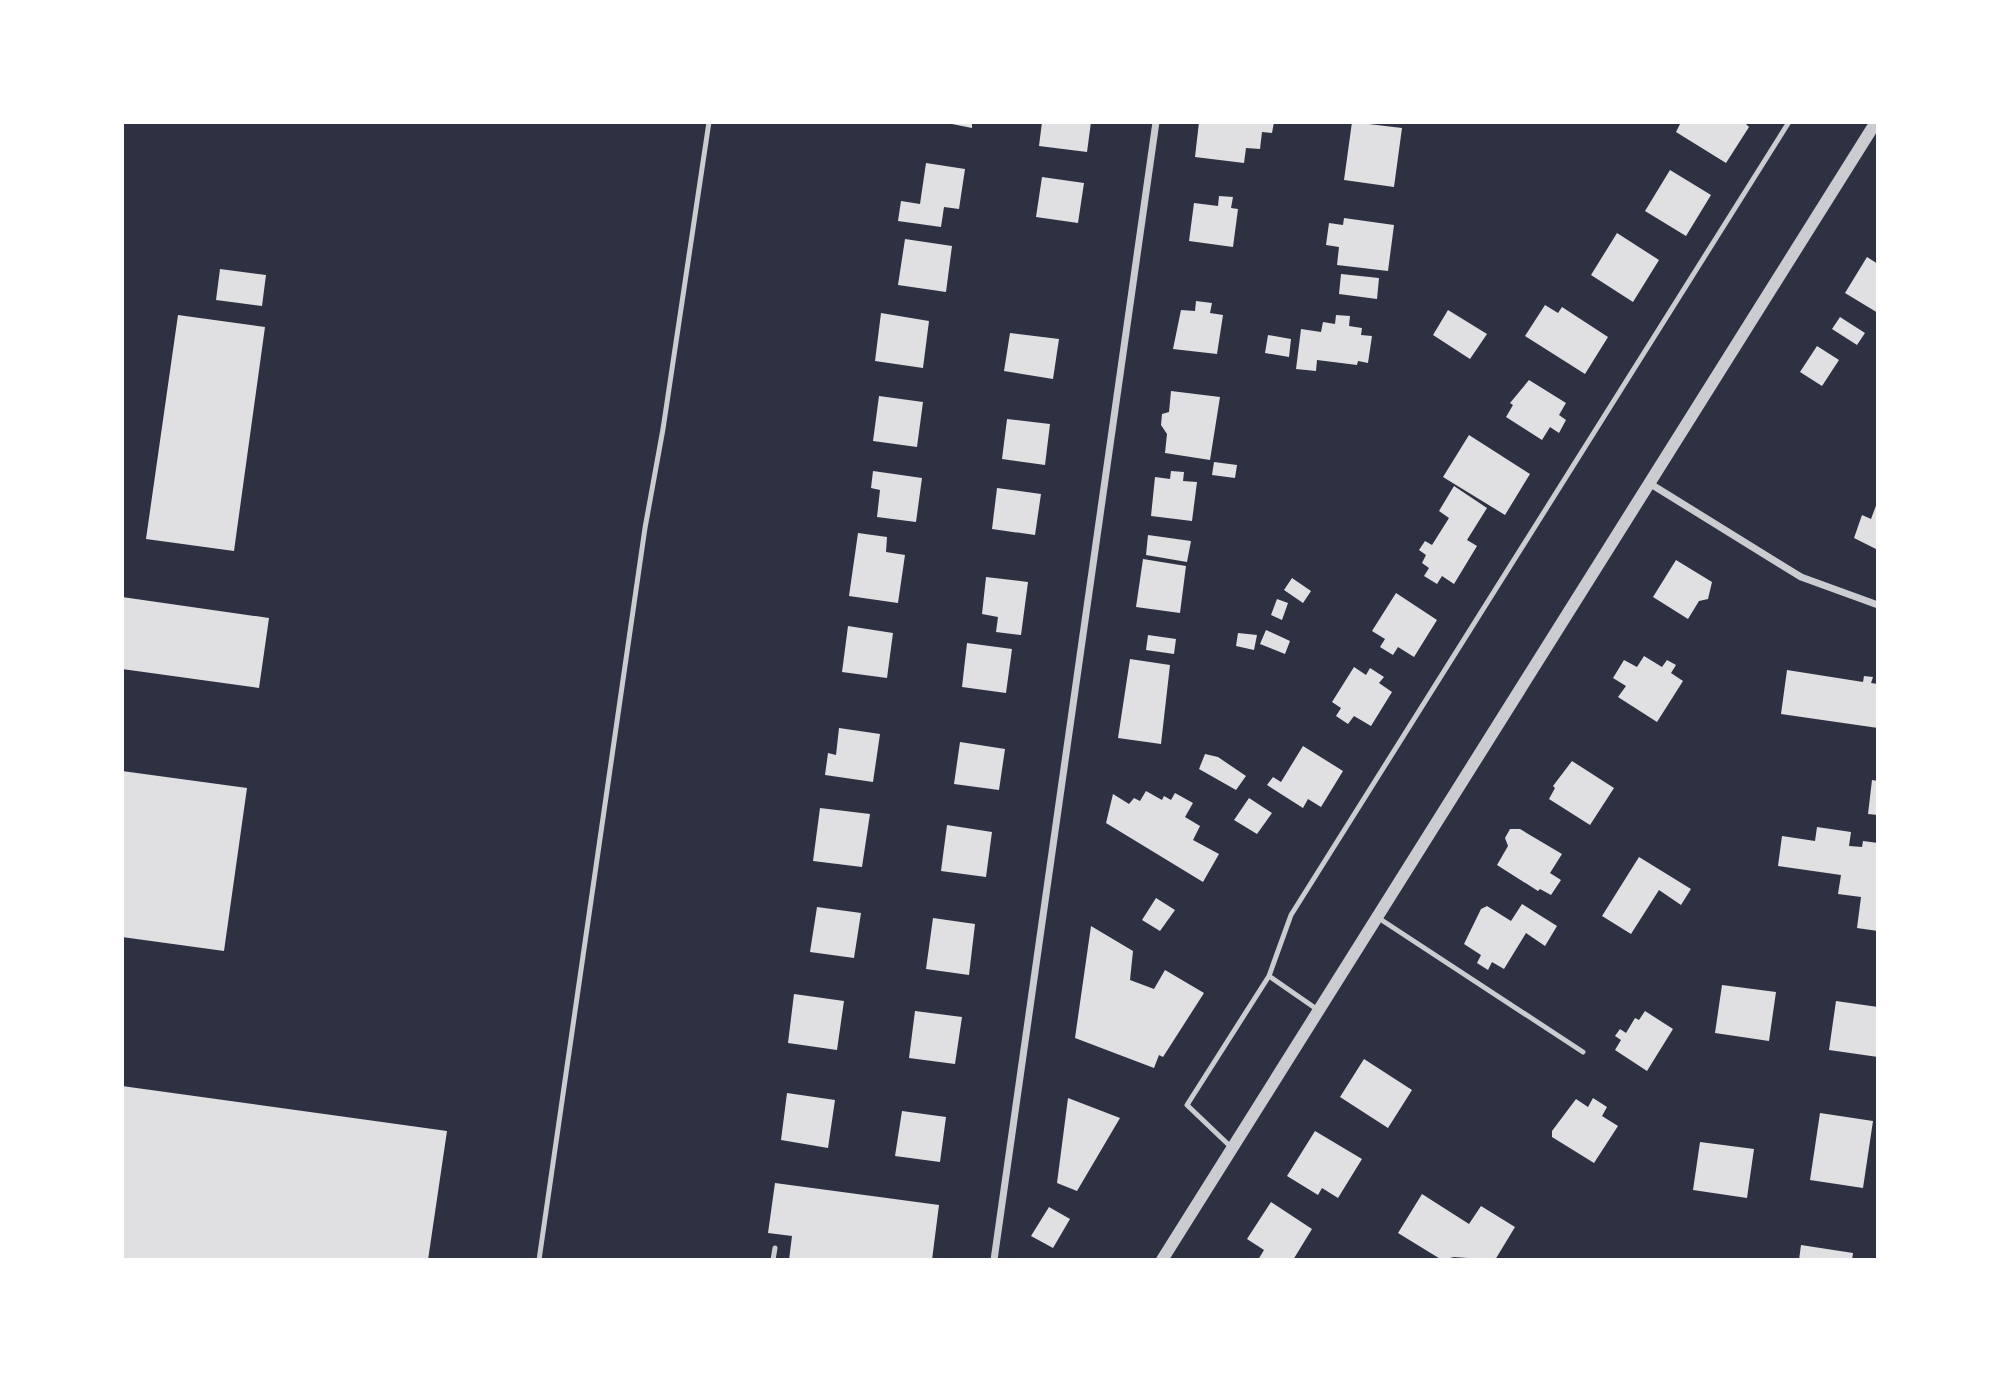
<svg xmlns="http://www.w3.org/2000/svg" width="2000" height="1382" viewBox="0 0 2000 1382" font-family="Commissioner,sans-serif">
<rect width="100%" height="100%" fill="#2d3142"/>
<path fill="#e0e0e3" d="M 942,122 L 972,122 L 972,128 Z
M 1042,122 L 1091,122 L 1087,152 L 1039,146 Z
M 1199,122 L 1274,122 L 1272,133 L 1262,132 L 1260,149 L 1246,148 L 1244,163 L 1195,157 Z
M 1352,122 L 1402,128 L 1394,187 L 1344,180 Z
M 1681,122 L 1744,122 L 1749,127 L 1726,163 L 1676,132 Z
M 926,163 L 965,169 L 959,209 L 944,207 L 941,227 L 898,221 L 901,201 L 920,204 Z
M 1670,170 L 1711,195 L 1686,236 L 1645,211 Z
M 1042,177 L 1084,183 L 1078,223 L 1036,217 Z
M 1219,196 L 1233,197 L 1231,208 L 1238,209 L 1233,247 L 1189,241 L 1194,203 L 1218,206 Z
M 1344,218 L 1394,225 L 1388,271 L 1337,265 L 1339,247 L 1326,245 L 1329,223 L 1343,225 Z
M 1617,233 L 1659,260 L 1633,302 L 1591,275 Z
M 905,239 L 952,246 L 946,292 L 898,285 Z
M 1867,257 L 1878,264 L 1878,313 L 1845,293 Z
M 220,269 L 266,275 L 262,306 L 216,300 Z
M 1341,274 L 1379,278 L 1377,299 L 1339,294 Z
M 1196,301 L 1212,303 L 1210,313 L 1223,315 L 1217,354 L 1173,349 L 1181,310 L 1195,311 Z
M 1545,305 L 1558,313 L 1562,307 L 1608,337 L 1585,374 L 1525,336 Z
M 1448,310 L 1487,334 L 1470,359 L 1433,335 Z
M 881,313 L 929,321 L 923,368 L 875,361 Z
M 178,315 L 265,327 L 234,551 L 146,539 Z
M 1336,315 L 1350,316 L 1349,326 L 1362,328 L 1361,335 L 1372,336 L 1368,363 L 1358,361 L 1357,365 L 1317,360 L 1316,371 L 1296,369 L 1301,329 L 1321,332 L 1323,322 L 1335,324 Z
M 1840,317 L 1865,333 L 1857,345 L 1832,329 Z
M 1010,333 L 1059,339 L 1053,379 L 1004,371 Z
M 1268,335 L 1291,339 L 1289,357 L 1265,353 Z
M 1817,346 L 1839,360 L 1822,386 L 1800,372 Z
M 1529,380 L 1566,403 L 1559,415 L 1566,420 L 1559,433 L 1550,427 L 1542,440 L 1506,417 L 1513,405 L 1510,403 Z
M 1171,391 L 1220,397 L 1210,460 L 1165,453 L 1167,434 L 1161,425 L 1162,414 L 1169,412 Z
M 879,396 L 923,402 L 917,447 L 873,441 Z
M 1007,419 L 1050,424 L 1045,465 L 1002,459 Z
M 1469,435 L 1530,474 L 1505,515 L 1443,477 Z
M 1214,462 L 1237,465 L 1235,478 L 1212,475 Z
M 873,471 L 922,478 L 916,522 L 877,517 L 880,490 L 871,488 Z
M 1171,471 L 1184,472 L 1183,481 L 1197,482 L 1192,521 L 1151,516 L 1155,477 L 1170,479 Z
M 1454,486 L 1487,508 L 1467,540 L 1477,546 L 1454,584 L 1442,576 L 1437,584 L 1424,576 L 1429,568 L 1422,563 L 1426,555 L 1419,550 L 1425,541 L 1432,545 L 1449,518 L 1439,511 Z
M 997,488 L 1041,494 L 1035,535 L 992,529 Z
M 1877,503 L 1878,503 L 1878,550 L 1854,538 L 1862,515 L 1871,519 Z
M 858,533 L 887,537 L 886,552 L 905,555 L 898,603 L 849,596 Z
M 1148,535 L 1191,541 L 1187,562 L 1146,555 Z
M 1143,559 L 1186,566 L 1180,613 L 1136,607 Z
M 1676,560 L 1712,582 L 1708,599 L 1699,601 L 1688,619 L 1653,597 Z
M 986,577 L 1028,582 L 1021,635 L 996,632 L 998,617 L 982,614 Z
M 1292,578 L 1311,591 L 1303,603 L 1284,590 Z
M 1396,593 L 1437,620 L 1414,657 L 1398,647 L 1393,655 L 1380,647 L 1385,639 L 1372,631 Z
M 122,597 L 269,618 L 259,688 L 122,669 Z
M 1277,599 L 1288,603 L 1282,620 L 1271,615 Z
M 848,626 L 893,633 L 887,678 L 842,672 Z
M 1266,630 L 1290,641 L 1285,654 L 1260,644 Z
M 1238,633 L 1257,635 L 1254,650 L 1236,646 Z
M 1148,635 L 1176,639 L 1174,654 L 1146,650 Z
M 967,643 L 1012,649 L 1006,693 L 962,687 Z
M 1644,656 L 1662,667 L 1667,660 L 1676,665 L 1671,673 L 1683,681 L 1657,722 L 1618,697 L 1626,686 L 1613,678 L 1624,660 L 1637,667 Z
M 1130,659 L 1170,665 L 1161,744 L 1118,738 Z
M 1354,667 L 1366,675 L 1370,668 L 1384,677 L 1379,683 L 1392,692 L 1371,726 L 1354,716 L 1348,724 L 1336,716 L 1341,708 L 1332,702 Z
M 1787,670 L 1863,682 L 1864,676 L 1873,677 L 1871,683 L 1878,684 L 1878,728 L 1781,714 Z
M 839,728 L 880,734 L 873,782 L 825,775 L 828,753 L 836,755 Z
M 960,742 L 1005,749 L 999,790 L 954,784 Z
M 1303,746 L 1343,771 L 1321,807 L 1308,799 L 1303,808 L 1267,785 L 1273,777 L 1281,782 Z
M 1205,754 L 1218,757 L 1246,776 L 1236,790 L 1199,769 Z
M 1572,761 L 1614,788 L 1590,825 L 1549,799 L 1555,788 L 1553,786 Z
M 122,771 L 247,788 L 224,951 L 122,937 Z
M 1872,780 L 1878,781 L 1878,815 L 1868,814 Z
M 1146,791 L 1162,800 L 1164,796 L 1171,800 L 1175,793 L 1193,803 L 1185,817 L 1200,826 L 1193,840 L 1219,854 L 1203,882 L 1106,823 L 1113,794 L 1129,804 L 1134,798 L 1140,801 Z
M 1249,798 L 1272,813 L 1257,834 L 1234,820 Z
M 820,808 L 870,814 L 862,867 L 813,861 Z
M 947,825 L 992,832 L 986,877 L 941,871 Z
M 1817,827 L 1851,832 L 1849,846 L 1862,847 L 1863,841 L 1878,843 L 1878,931 L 1857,928 L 1861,897 L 1838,894 L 1841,875 L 1778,866 L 1782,836 L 1815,841 Z
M 1510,829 L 1520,829 L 1562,854 L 1550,873 L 1561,880 L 1551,895 L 1540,889 L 1538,891 L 1497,865 L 1508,846 L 1505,838 Z
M 1639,857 L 1691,889 L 1681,905 L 1659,890 L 1631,934 L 1602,916 Z
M 1156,898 L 1175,910 L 1160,931 L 1142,920 Z
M 1522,904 L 1557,926 L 1545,946 L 1526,933 L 1504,969 L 1492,962 L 1488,970 L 1477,963 L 1481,955 L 1464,944 L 1481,909 L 1487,906 L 1511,921 Z
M 817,907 L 861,913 L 854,958 L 810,952 Z
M 933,918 L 975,924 L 969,975 L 926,969 Z
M 1091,926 L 1133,951 L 1130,980 L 1154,989 L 1165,970 L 1204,993 L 1163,1057 L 1159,1055 L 1154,1068 L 1075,1038 Z
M 1722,985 L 1776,992 L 1769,1041 L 1715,1033 Z
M 794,994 L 844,1001 L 837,1050 L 788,1043 Z
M 1836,1001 L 1878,1007 L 1878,1057 L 1829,1050 Z
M 915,1011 L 962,1017 L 955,1064 L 909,1058 Z
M 1645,1011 L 1673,1029 L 1647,1071 L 1615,1050 L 1621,1040 L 1615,1036 L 1620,1029 L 1626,1033 L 1635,1018 L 1639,1020 Z
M 1364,1059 L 1412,1090 L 1388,1128 L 1340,1097 Z
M 122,1086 L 447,1131 L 428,1260 L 122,1260 Z
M 787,1093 L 835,1100 L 828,1148 L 781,1140 Z
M 1068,1098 L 1120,1118 L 1077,1191 L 1057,1183 Z
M 1593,1098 L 1607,1107 L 1602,1116 L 1618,1126 L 1594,1163 L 1552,1137 L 1552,1131 L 1576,1099 L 1588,1107 Z
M 902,1111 L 946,1117 L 940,1162 L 895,1156 Z
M 1820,1113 L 1873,1121 L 1863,1188 L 1810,1180 Z
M 1315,1131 L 1362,1159 L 1338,1198 L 1322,1188 L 1318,1195 L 1287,1176 Z
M 1700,1142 L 1754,1149 L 1747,1198 L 1693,1190 Z
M 775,1183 L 939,1205 L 932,1260 L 789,1260 L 792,1236 L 768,1233 Z
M 1422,1194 L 1469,1224 L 1481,1206 L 1515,1227 L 1495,1260 L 1454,1257 L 1442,1260 L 1398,1233 Z
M 1271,1202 L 1312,1229 L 1293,1260 L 1258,1260 L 1264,1250 L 1247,1239 Z
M 1049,1207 L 1070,1219 L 1053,1248 L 1031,1236 Z
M 1801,1245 L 1853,1253 L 1852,1260 L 1799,1260 Z"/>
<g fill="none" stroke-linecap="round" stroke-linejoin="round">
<path stroke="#caccd0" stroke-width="5" d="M 1377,917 L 1583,1052
M 1269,976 L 1318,1010
M 1232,1148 L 1187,1105 L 1269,976 L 1291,915 L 1789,122
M 539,1260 L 645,528 L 663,429 L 709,122
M 773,1260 L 775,1248"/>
<path stroke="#caccd0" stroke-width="7" d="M 1649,483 L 1801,577 L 1878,605
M 994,1260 L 1156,122"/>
<path stroke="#caccd0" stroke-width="12" d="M 1162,1260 L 1876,122"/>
</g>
<rect width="2000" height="1382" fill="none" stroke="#ffffff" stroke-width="248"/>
</svg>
